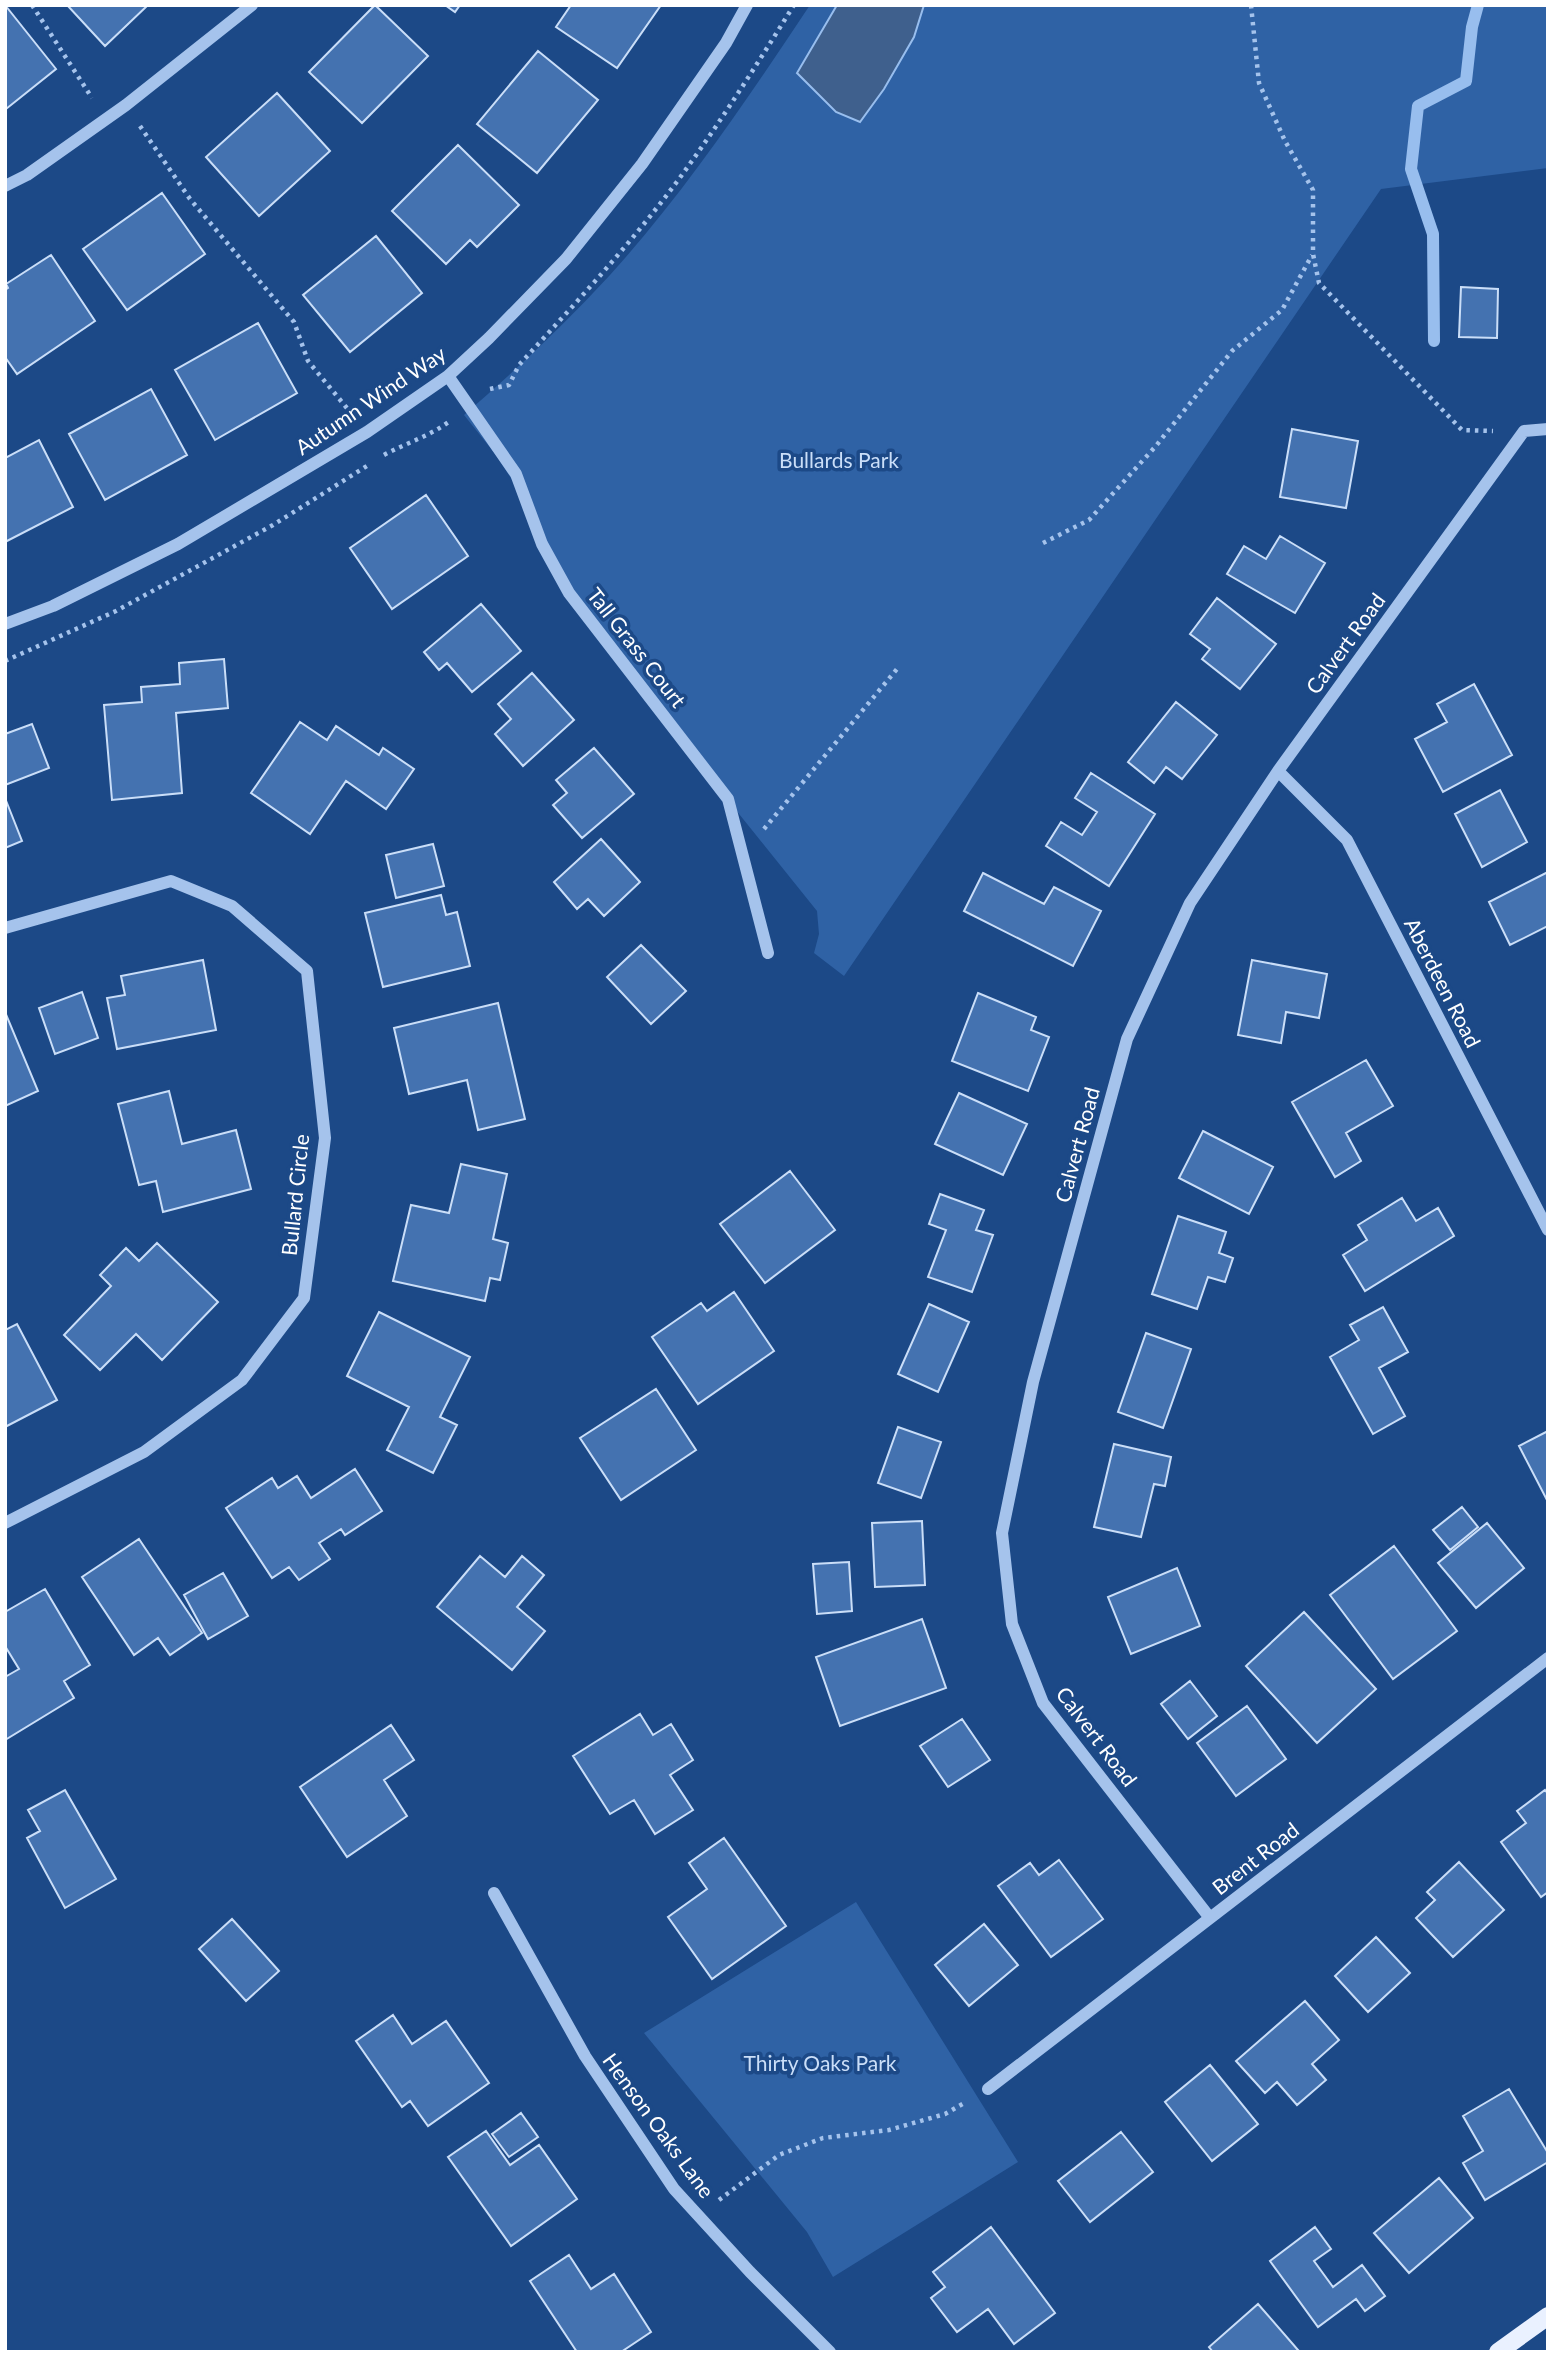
<svg xmlns="http://www.w3.org/2000/svg" width="1553" height="2357" viewBox="0 0 1553 2357" font-family="Lato,sans-serif">
<rect width="100%" height="100%" fill="#1c4987"/>
<path fill="#2f62a5" d="M 810,5 L 1548,5 L 1548,168 L 1381,189 L 844,976 L 814,953 L 819,934 L 817,911 L 576,611 L 516,486 L 496,455 L 464,415 C 515,371 564,325 610,275 C 685,192 748,98 810,5 Z
M 856,1902 L 1018,2162 L 833,2277 L 807,2232 L 644,2033 Z"/>
<path fill="#3f608d" stroke="#98beee" stroke-width="2" d="M 837,5 L 924,5 L 914,37 L 884,89 L 860,122 L 836,112 L 797,73 Z"/>
<g fill="none" stroke-linecap="round" stroke-linejoin="round">
<path stroke="#98beee" stroke-width="12" d="M 1434,341 L 1433,234 L 1411,169 L 1418,106 L 1466,81 L 1472,27 L 1478,5"/>
</g>
<path fill="#4472b0" stroke="#cadef8" stroke-width="2" d="M 5,5 L 56,69 L 6,109 L 5,108 Z
M 67,5 L 148,5 L 105,46 Z
M 375,5 L 428,56 L 362,123 L 309,72 Z
M 445,5 L 460,5 L 455,12 Z
M 571,5 L 661,5 L 617,68 L 556,27 Z
M 538,51 L 598,100 L 537,173 L 477,124 Z
M 277,93 L 330,151 L 259,216 L 206,157 Z
M 458,145 L 519,205 L 477,247 L 470,240 L 446,264 L 392,211 Z
M 162,193 L 205,254 L 127,310 L 83,249 Z
M 376,236 L 422,293 L 350,352 L 303,295 Z
M 51,255 L 95,321 L 17,374 L 5,357 L 5,290 L 8,288 L 6,284 Z
M 1461,287 L 1498,289 L 1497,338 L 1459,337 Z
M 258,323 L 297,393 L 215,440 L 175,370 Z
M 151,389 L 187,455 L 105,500 L 69,434 Z
M 1292,429 L 1358,441 L 1346,508 L 1280,497 Z
M 39,440 L 73,507 L 5,542 L 5,458 Z
M 426,495 L 468,556 L 392,609 L 350,548 Z
M 1280,536 L 1325,563 L 1295,613 L 1227,574 L 1244,546 L 1266,559 Z
M 1217,598 L 1276,644 L 1240,689 L 1202,659 L 1210,649 L 1190,634 Z
M 481,604 L 521,651 L 472,692 L 447,663 L 439,670 L 424,652 Z
M 224,659 L 228,708 L 176,713 L 182,793 L 112,800 L 104,705 L 142,702 L 141,687 L 180,684 L 179,663 Z
M 532,673 L 574,720 L 523,766 L 495,734 L 511,719 L 498,704 Z
M 1474,684 L 1512,755 L 1443,792 L 1415,739 L 1447,722 L 1437,704 Z
M 1176,702 L 1217,735 L 1182,779 L 1166,767 L 1154,783 L 1128,762 Z
M 300,722 L 327,740 L 336,726 L 379,755 L 383,748 L 414,769 L 386,809 L 346,781 L 310,834 L 251,793 Z
M 32,724 L 49,768 L 5,785 L 5,734 Z
M 594,748 L 634,794 L 582,838 L 553,805 L 567,793 L 556,780 Z
M 1091,773 L 1155,814 L 1109,886 L 1046,846 L 1061,822 L 1082,835 L 1097,812 L 1075,798 Z
M 1500,790 L 1527,842 L 1482,867 L 1455,814 Z
M 5,798 L 22,841 L 5,848 Z
M 601,839 L 640,882 L 604,916 L 588,899 L 577,909 L 554,882 Z
M 433,844 L 444,886 L 396,898 L 386,855 Z
M 1548,872 L 1548,926 L 1510,945 L 1489,902 Z
M 983,873 L 1044,904 L 1054,887 L 1101,911 L 1073,966 L 964,911 Z
M 441,895 L 446,915 L 457,912 L 470,966 L 383,987 L 365,913 Z
M 641,945 L 686,991 L 651,1024 L 607,977 Z
M 203,960 L 216,1030 L 117,1049 L 107,998 L 125,995 L 121,976 Z
M 1252,960 L 1327,974 L 1319,1018 L 1286,1012 L 1281,1043 L 1238,1035 Z
M 82,992 L 98,1038 L 55,1054 L 39,1008 Z
M 978,993 L 1036,1017 L 1031,1030 L 1049,1037 L 1028,1091 L 952,1061 Z
M 498,1003 L 525,1119 L 478,1130 L 467,1080 L 409,1094 L 394,1028 Z
M 5,1012 L 38,1091 L 5,1106 Z
M 1366,1060 L 1393,1106 L 1346,1133 L 1361,1161 L 1335,1177 L 1292,1102 Z
M 169,1091 L 182,1144 L 236,1130 L 251,1189 L 163,1212 L 156,1181 L 139,1185 L 118,1104 Z
M 959,1093 L 1027,1124 L 1003,1175 L 935,1144 Z
M 1203,1131 L 1273,1167 L 1249,1214 L 1179,1178 Z
M 461,1164 L 507,1174 L 493,1239 L 508,1243 L 500,1280 L 490,1278 L 485,1301 L 393,1281 L 411,1205 L 449,1213 Z
M 790,1171 L 835,1230 L 765,1283 L 720,1224 Z
M 940,1194 L 984,1210 L 976,1230 L 993,1235 L 972,1292 L 928,1277 L 946,1230 L 929,1224 Z
M 1402,1198 L 1416,1221 L 1438,1208 L 1454,1236 L 1365,1291 L 1343,1255 L 1367,1240 L 1358,1225 Z
M 1178,1216 L 1226,1232 L 1219,1253 L 1233,1258 L 1225,1282 L 1208,1277 L 1197,1309 L 1152,1294 Z
M 157,1243 L 218,1302 L 162,1360 L 136,1334 L 100,1370 L 64,1335 L 111,1286 L 100,1275 L 126,1248 L 139,1261 Z
M 734,1292 L 774,1351 L 698,1404 L 652,1337 L 701,1303 L 707,1311 Z
M 929,1304 L 969,1322 L 938,1392 L 898,1374 Z
M 1383,1307 L 1408,1352 L 1379,1368 L 1405,1416 L 1373,1434 L 1330,1357 L 1359,1340 L 1350,1325 Z
M 379,1312 L 470,1357 L 440,1417 L 457,1425 L 433,1473 L 387,1450 L 409,1407 L 347,1376 Z
M 17,1324 L 57,1400 L 5,1427 L 5,1330 Z
M 1146,1333 L 1191,1349 L 1163,1428 L 1118,1412 Z
M 656,1389 L 696,1450 L 621,1500 L 580,1438 Z
M 898,1427 L 941,1442 L 921,1498 L 878,1483 Z
M 1548,1431 L 1548,1502 L 1519,1446 Z
M 1114,1444 L 1171,1457 L 1165,1486 L 1154,1484 L 1141,1537 L 1094,1527 Z
M 355,1469 L 382,1511 L 345,1535 L 341,1529 L 319,1543 L 330,1559 L 299,1580 L 289,1567 L 272,1578 L 226,1508 L 272,1478 L 278,1488 L 297,1476 L 311,1498 Z
M 1462,1507 L 1478,1527 L 1450,1550 L 1433,1530 Z
M 922,1521 L 925,1585 L 875,1587 L 872,1523 Z
M 1487,1523 L 1524,1568 L 1476,1608 L 1438,1563 Z
M 139,1539 L 202,1633 L 170,1655 L 158,1638 L 134,1655 L 82,1577 Z
M 1394,1546 L 1457,1631 L 1393,1679 L 1330,1595 Z
M 480,1556 L 505,1577 L 522,1556 L 544,1575 L 517,1607 L 545,1631 L 512,1670 L 437,1607 Z
M 849,1562 L 852,1611 L 817,1614 L 813,1564 Z
M 1177,1568 L 1200,1626 L 1131,1654 L 1108,1597 Z
M 223,1573 L 248,1616 L 208,1639 L 184,1595 Z
M 45,1589 L 90,1665 L 64,1681 L 74,1698 L 5,1740 L 5,1677 L 19,1669 L 5,1646 L 5,1612 Z
M 1304,1612 L 1376,1689 L 1317,1743 L 1246,1666 Z
M 922,1619 L 946,1688 L 840,1726 L 816,1657 Z
M 1190,1681 L 1217,1716 L 1188,1739 L 1161,1704 Z
M 1247,1706 L 1286,1759 L 1236,1796 L 1197,1743 Z
M 640,1714 L 653,1735 L 671,1724 L 693,1760 L 670,1775 L 693,1810 L 655,1834 L 634,1800 L 610,1814 L 573,1756 Z
M 962,1719 L 990,1760 L 948,1787 L 920,1746 Z
M 391,1725 L 414,1760 L 384,1780 L 407,1816 L 347,1857 L 300,1787 Z
M 65,1790 L 116,1879 L 65,1908 L 27,1838 L 40,1831 L 28,1810 Z
M 1545,1790 L 1548,1794 L 1548,1892 L 1541,1897 L 1501,1842 L 1526,1823 L 1517,1811 Z
M 724,1838 L 786,1926 L 712,1979 L 668,1917 L 707,1889 L 689,1863 Z
M 1059,1860 L 1103,1919 L 1051,1957 L 998,1886 L 1030,1863 L 1039,1875 Z
M 1459,1862 L 1504,1910 L 1453,1957 L 1416,1918 L 1435,1900 L 1427,1892 Z
M 232,1919 L 279,1971 L 246,2001 L 199,1949 Z
M 984,1924 L 1018,1965 L 969,2006 L 935,1965 Z
M 1376,1937 L 1410,1973 L 1368,2012 L 1335,1976 Z
M 1305,2001 L 1339,2040 L 1312,2064 L 1326,2080 L 1297,2105 L 1277,2082 L 1265,2093 L 1236,2061 Z
M 393,2015 L 412,2044 L 446,2021 L 489,2083 L 428,2126 L 410,2101 L 402,2107 L 356,2041 Z
M 1210,2065 L 1258,2124 L 1212,2161 L 1165,2102 Z
M 1509,2089 L 1548,2153 L 1548,2162 L 1485,2200 L 1463,2163 L 1483,2151 L 1463,2116 Z
M 521,2113 L 538,2137 L 509,2157 L 492,2134 Z
M 486,2131 L 510,2165 L 539,2145 L 577,2199 L 511,2246 L 448,2157 Z
M 1121,2132 L 1153,2172 L 1090,2222 L 1058,2181 Z
M 1439,2178 L 1473,2218 L 1409,2273 L 1374,2233 Z
M 991,2227 L 1055,2313 L 1014,2344 L 988,2309 L 957,2332 L 931,2298 L 945,2287 L 933,2272 Z
M 1315,2227 L 1331,2249 L 1314,2261 L 1333,2287 L 1362,2265 L 1385,2296 L 1365,2311 L 1356,2299 L 1318,2327 L 1270,2261 Z
M 569,2255 L 591,2289 L 614,2274 L 651,2332 L 621,2352 L 577,2352 L 530,2281 Z
M 1258,2304 L 1298,2350 L 1296,2352 L 1213,2352 L 1209,2347 Z"/>
<g fill="none" stroke-linecap="round" stroke-linejoin="round">
<path stroke="#a5c3ec" stroke-width="4.5" stroke-dasharray="3.5 5" stroke-linecap="butt" d="M 32,5 L 92,98
M 1251,5 L 1259,83 L 1285,141 L 1313,190 L 1313,254 L 1319,283 L 1462,430 L 1493,431
M 140,126 L 190,199 L 294,322 L 308,361 L 351,413
M 490,389 L 509,385 L 519,365 C 573,306 628,247 676,183 C 718,126 756,66 794,5
M 384,455 C 406,443 430,436 450,421
M 1043,543 L 1089,520 L 1155,447 L 1232,351 L 1282,310 L 1312,255
M 5,661 L 116,611 L 273,525 L 370,464
M 764,829 L 897,669
M 719,2200 L 779,2155 L 823,2138 L 889,2130 L 945,2114 L 966,2102"/>
<path stroke="#a5c3ec" stroke-width="12" d="M 5,186 L 27,175 L 126,105 L 252,5
M 448,376 L 516,474 L 542,544 L 569,593 L 728,799 L 768,953
M 5,624 L 53,606 L 178,544 L 367,432 L 448,376 L 489,338 L 566,259 L 642,164 L 726,43 L 747,5
M 1278,771 L 1347,840 L 1548,1230
M 5,928 L 171,881 L 232,906 L 307,971 L 325,1138 L 304,1298 L 242,1380 L 144,1452 L 5,1523
M 494,1893 L 585,2056 L 674,2189 L 750,2272 L 830,2352
M 1210,1918 L 1043,1703 L 1012,1624 L 1002,1533 L 1033,1382 L 1127,1039 L 1190,903 L 1278,771 L 1524,431 L 1548,429
M 988,2089 L 1548,1658"/>
<path stroke="#eaf1ff" stroke-width="18" d="M 1498,2352 L 1548,2316"/>
</g>
<g text-anchor="middle" stroke-width="7" stroke-linejoin="round" paint-order="stroke">
<g font-size="21" fill="#fff" stroke="#1c4987">
<text transform="translate(371 401) rotate(-34)" y="7">Autumn Wind Way</text>
<text transform="translate(1346 644) rotate(-54)" y="7">Calvert Road</text>
<text transform="translate(636 648) rotate(52)" y="7">Tall Grass Court</text>
<text transform="translate(1442 983) rotate(63)" y="7">Aberdeen Road</text>
<text transform="translate(1078 1145) rotate(-75)" y="7">Calvert Road</text>
<text transform="translate(296 1195) rotate(-84)" y="7">Bullard Circle</text>
<text transform="translate(1096 1737) rotate(53)" y="7">Calvert Road</text>
<text transform="translate(1256 1859) rotate(-38)" y="7">Brent Road</text>
<text transform="translate(658 2126) rotate(54)" y="7">Henson Oaks Lane</text>
</g>
<g font-size="21" fill="#cadef8" stroke="#1c4987">
<text x="839" y="468">Bullards Park</text>
<text x="820" y="2071">Thirty Oaks Park</text>
</g>
</g>
<rect width="1553" height="2357" fill="none" stroke="#ffffff" stroke-width="14"/>
</svg>
